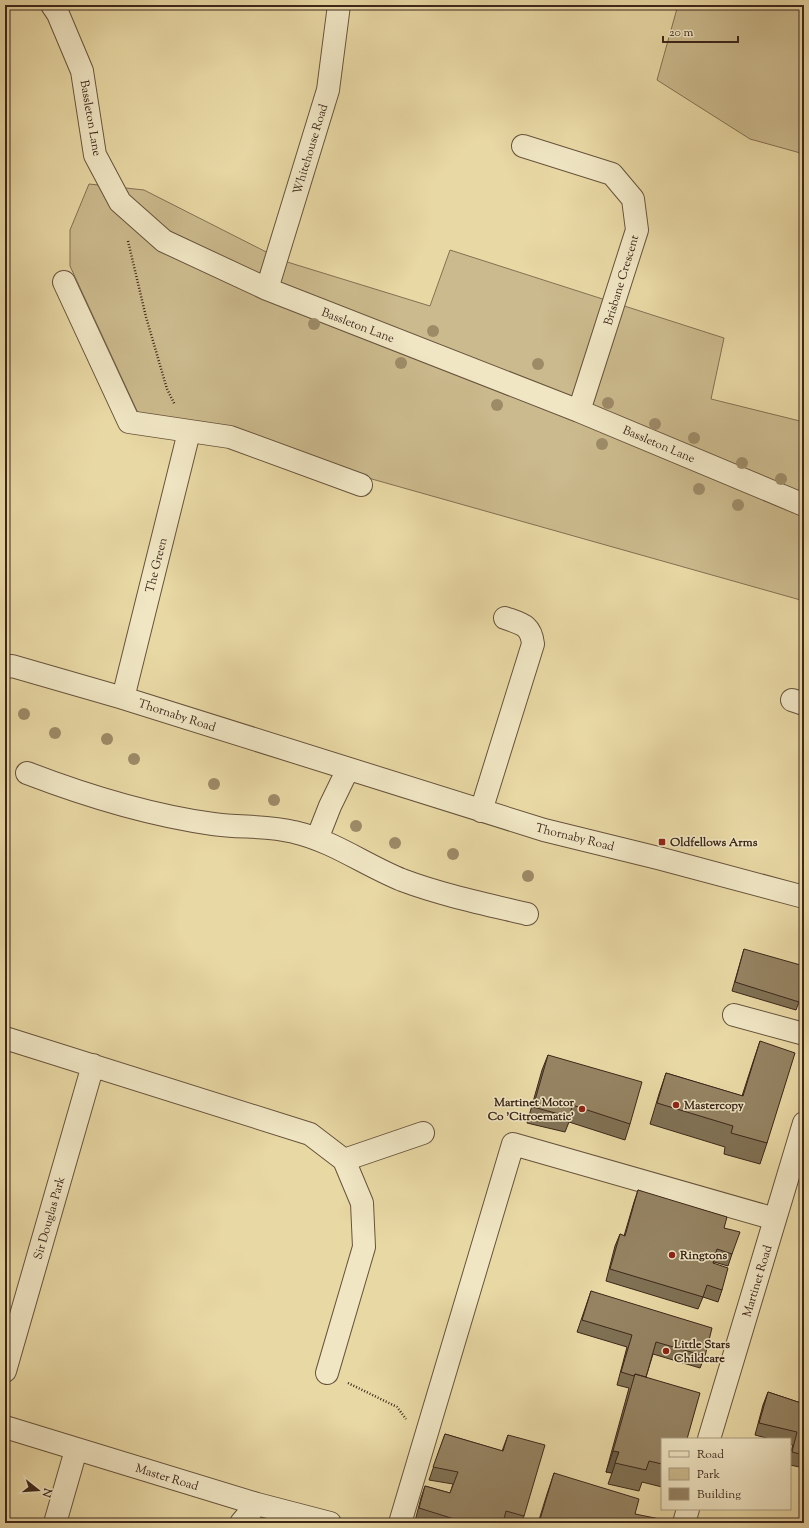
<svg xmlns="http://www.w3.org/2000/svg" width="809" height="1528" viewBox="0 0 809 1528" font-family="'Sorts Mill Goudy',serif">
<rect width="100%" height="100%" fill="#e8d8a4"/>
<filter id="stains"><feTurbulence type="fractalNoise" baseFrequency=".005" numOctaves="4"/><feColorMatrix values="0 0 0 0 .2 0 0 0 0 .09 0 0 0 0 .02 0 0 0 .5 -.17"/></filter>
<radialGradient id="worn" r=".72"><stop offset=".6" stop-color="#630" stop-opacity="0"/><stop offset="1" stop-color="#630" stop-opacity=".3"/></radialGradient>
<path fill="#cbba8d" stroke="#847054" d="M 678,5 L 804,5 L 804,154 L 750,139 L 657,80 Z
M 89,184 L 144,190 L 284,261 L 430,306 L 450,250 L 724,338 L 711,399 L 804,422 L 804,601 L 138,413 L 70,266 L 70,230 Z"/>
<g fill="none" stroke-linecap="round" stroke-linejoin="round">
<g stroke="#67533c" stroke-width="24">
<path id="minor" d="M 52,5 L 58,14 L 82,71 L 95,155 L 120,202 L 164,241 L 267,289 L 579,411 L 804,505
M 523,146 L 612,174 L 633,199 L 637,230 L 579,411
M 64,282 L 129,422 L 230,437 L 361,485
M 267,289 L 328,90 L 339,5
M 5,667 L 12,666 L 123,698 L 544,830 L 658,858 L 804,897
M 123,698 L 189,432
M 792,700 L 804,704
M 27,773 C 87,796 148,815 213,824 C 240,828 268,825 294,832 C 333,841 365,865 402,880 C 442,895 485,904 527,914
M 481,811 L 533,644 C 531,625 522,624 505,618
M 317,839 L 330,806 L 348,769
M 734,1015 L 804,1034
M 5,1038 L 310,1134 L 344,1160 L 362,1203 L 364,1247 L 327,1373
M 344,1160 L 423,1133
M 5,1371 L 93,1065
M 5,1427 L 257,1504 L 330,1523
M 709,1439 L 804,1123
M 55,1523 L 76,1450
M 241,1523 L 257,1504
M 400,1523 L 513,1144 L 775,1219
M 684,1523 L 688,1509"/>
</g>
<path stroke="#3c271a" stroke-width="2.5" stroke-dasharray="1 2" stroke-linecap="butt" d="M 128,241 L 146,317 L 167,389 L 175,405
M 348,1383 L 397,1407 L 406,1419"/>
<use href="#minor" stroke="#f0e6c4" stroke-width="22"/>
</g>
<g fill="#9d8b68">
<circle cx="314" cy="324" r="6"/>
<circle cx="433" cy="331" r="6"/>
<circle cx="401" cy="363" r="6"/>
<circle cx="538" cy="364" r="6"/>
<circle cx="608" cy="403" r="6"/>
<circle cx="497" cy="405" r="6"/>
<circle cx="655" cy="424" r="6"/>
<circle cx="694" cy="438" r="6"/>
<circle cx="602" cy="444" r="6"/>
<circle cx="742" cy="463" r="6"/>
<circle cx="781" cy="479" r="6"/>
<circle cx="699" cy="489" r="6"/>
<circle cx="738" cy="505" r="6"/>
<circle cx="24" cy="714" r="6"/>
<circle cx="55" cy="733" r="6"/>
<circle cx="107" cy="739" r="6"/>
<circle cx="134" cy="759" r="6"/>
<circle cx="214" cy="784" r="6"/>
<circle cx="274" cy="800" r="6"/>
<circle cx="356" cy="826" r="6"/>
<circle cx="395" cy="843" r="6"/>
<circle cx="453" cy="854" r="6"/>
<circle cx="528" cy="876" r="6"/>
</g>
<path fill="#807154" stroke="#3c271a" d="M 744,949 L 799,1002 L 796,1010 L 732,991 Z
M 760,1041 L 767,1143 L 760,1164 L 724,1154 L 725,1147 L 650,1124 L 659,1094 L 666,1073 L 742,1096 L 753,1062 Z
M 548,1055 L 630,1124 L 625,1140 L 569,1122 L 565,1132 L 527,1123 L 542,1070 Z
M 638,1190 L 724,1228 L 732,1254 L 728,1266 L 714,1262 L 713,1263 L 722,1290 L 718,1302 L 703,1297 L 698,1309 L 606,1281 L 615,1246 L 620,1234 L 624,1236 L 634,1202 Z
M 591,1291 L 705,1356 L 700,1368 L 653,1354 L 646,1377 L 662,1439 L 662,1487 L 642,1482 L 639,1491 L 608,1484 L 612,1473 L 606,1472 L 629,1388 L 617,1385 L 627,1347 L 577,1332 Z
M 768,1392 L 804,1404 L 804,1468 L 790,1465 L 790,1454 L 793,1445 L 790,1444 L 790,1439 L 770,1439 L 755,1435 L 763,1405 Z
M 445,1434 L 502,1451 L 508,1435 L 524,1516 L 521,1523 L 423,1523 L 415,1521 L 421,1498 L 425,1486 L 450,1493 L 453,1484 L 429,1480 Z
M 554,1473 L 635,1514 L 658,1523 L 538,1523 L 547,1494 Z"/>
<path fill="#685c45" stroke="#3c271a" d="M 613,1451 L 619,1452 L 612,1473 L 606,1472 Z"/>
<path fill="#958362" stroke="#3c271a" d="M 744,949 L 804,966 L 804,985 L 799,1002 L 735,982 Z
M 760,1041 L 795,1053 L 767,1143 L 731,1133 L 733,1126 L 657,1103 L 666,1073 L 743,1096 Z
M 548,1055 L 642,1082 L 630,1124 L 572,1105 L 570,1117 L 533,1107 Z
M 638,1190 L 727,1217 L 724,1228 L 740,1232 L 732,1254 L 717,1249 L 713,1263 L 728,1268 L 722,1290 L 707,1285 L 703,1297 L 610,1269 L 620,1234 L 625,1236 Z
M 591,1291 L 712,1328 L 705,1356 L 656,1342 L 646,1377 L 635,1374 L 634,1376 L 621,1372 L 632,1335 L 582,1320 Z
M 635,1374 L 700,1393 L 687,1439 L 662,1439 L 662,1464 L 649,1461 L 646,1470 L 615,1463 L 619,1452 L 613,1451 Z
M 768,1392 L 804,1404 L 804,1455 L 792,1452 L 797,1432 L 759,1423 Z
M 445,1434 L 503,1451 L 508,1435 L 545,1445 L 524,1516 L 506,1511 L 503,1523 L 467,1523 L 419,1508 L 425,1486 L 450,1493 L 458,1472 L 433,1467 Z
M 554,1473 L 639,1499 L 635,1514 L 660,1519 L 658,1523 L 539,1523 Z"/>
<g fill="#8f2418" stroke="#f0e6c4" stroke-width="1.5">
<rect x="658" y="838" width="8" height="8" rx="2"/>
<circle cx="676" cy="1105" r="4"/>
<circle cx="582" cy="1109" r="4"/>
<circle cx="672" cy="1255" r="4"/>
<circle cx="666" cy="1351" r="4"/>
</g>
<g text-anchor="middle" stroke-width="3" stroke-linejoin="round" paint-order="stroke">
<g font-size="12" fill="#3c271a" stroke="#f0e6c4">
<text transform="translate(91 118) rotate(80)" y="4">Bassleton Lane</text>
<text transform="translate(310 149) rotate(-73)" y="4">Whitehouse Road</text>
<text transform="translate(621 280) rotate(-73)" y="4">Brisbane Crescent</text>
<text transform="translate(358 325) rotate(21)" y="4">Bassleton Lane</text>
<text transform="translate(659 444) rotate(23)" y="4">Bassleton Lane</text>
<text transform="translate(156 565) rotate(-76)" y="4">The Green</text>
<text transform="translate(177 715) rotate(18)" y="4">Thornaby Road</text>
<text transform="translate(575 837) rotate(14)" y="4">Thornaby Road</text>
<text transform="translate(49 1218) rotate(-74)" y="4">Sir Douglas Park</text>
<text transform="translate(757 1281) rotate(-73)" y="4">Martinet Road</text>
<text transform="translate(167 1477) rotate(17)" y="4">Master Road</text>
</g>
<g font-size="12" font-weight="bold" fill="#3c271a" stroke="#f0e6c4" text-anchor="start">
<text x="670" y="846">Oldfellows Arms</text>
<text x="574" y="1106" text-anchor="end">Martinet Motor<tspan x="574" dy="14">Co 'Citroematic'</tspan></text>
<text x="684" y="1109">Mastercopy</text>
<text x="680" y="1259">Ringtons</text>
<text x="674" y="1348">Little Stars<tspan x="674" dy="14">Childcare</tspan></text>
</g>
</g>
<rect width="809" height="1528" fill="none" stroke="#e8d8a4" stroke-width="20"/>
<rect x="6" y="6" width="797" height="1516" fill="none" stroke="#3c271a" stroke-width="2"/>
<rect x="10" y="10" width="789" height="1508" fill="none" stroke="#3c271a"/>
<rect x="661" y="1438" width="130" height="72" fill="#f0e6c4" stroke="#a89a80"/>
<rect x="669" y="1451" width="20" height="6" fill="#f0e6c4" stroke="#a89a80"/>
<text x="697" y="1458" font-size="12" fill="#3c271a">Road</text>
<rect x="669" y="1468" width="20" height="12" fill="#cbba8d" stroke="#a89a80"/>
<text x="697" y="1478" font-size="12" fill="#3c271a">Park</text>
<rect x="669" y="1488" width="20" height="12" fill="#958362" stroke="#a89a80"/>
<text x="697" y="1498" font-size="12" fill="#3c271a">Building</text>
<g transform="translate(38 1490) rotate(107)" stroke="#f0e6c4" stroke-width="3" paint-order="stroke">
<path d="M0-3L7 15L0 10L-7 15Z" fill="#3c271a"/>
<text y="-6" font-size="11" font-weight="bold" text-anchor="middle" fill="#3c271a">N</text>
</g>
<path d="M663 36v6h75v-6" fill="none" stroke="#3c271a" stroke-width="2"/>
<text x="669" y="36" font-size="12" fill="#3c271a" stroke="#f0e6c4" stroke-width="3" paint-order="stroke">20 m</text>
<rect width="100%" height="100%" filter="url(#stains)"/>
<rect width="100%" height="100%" fill="url(#worn)"/>
</svg>
